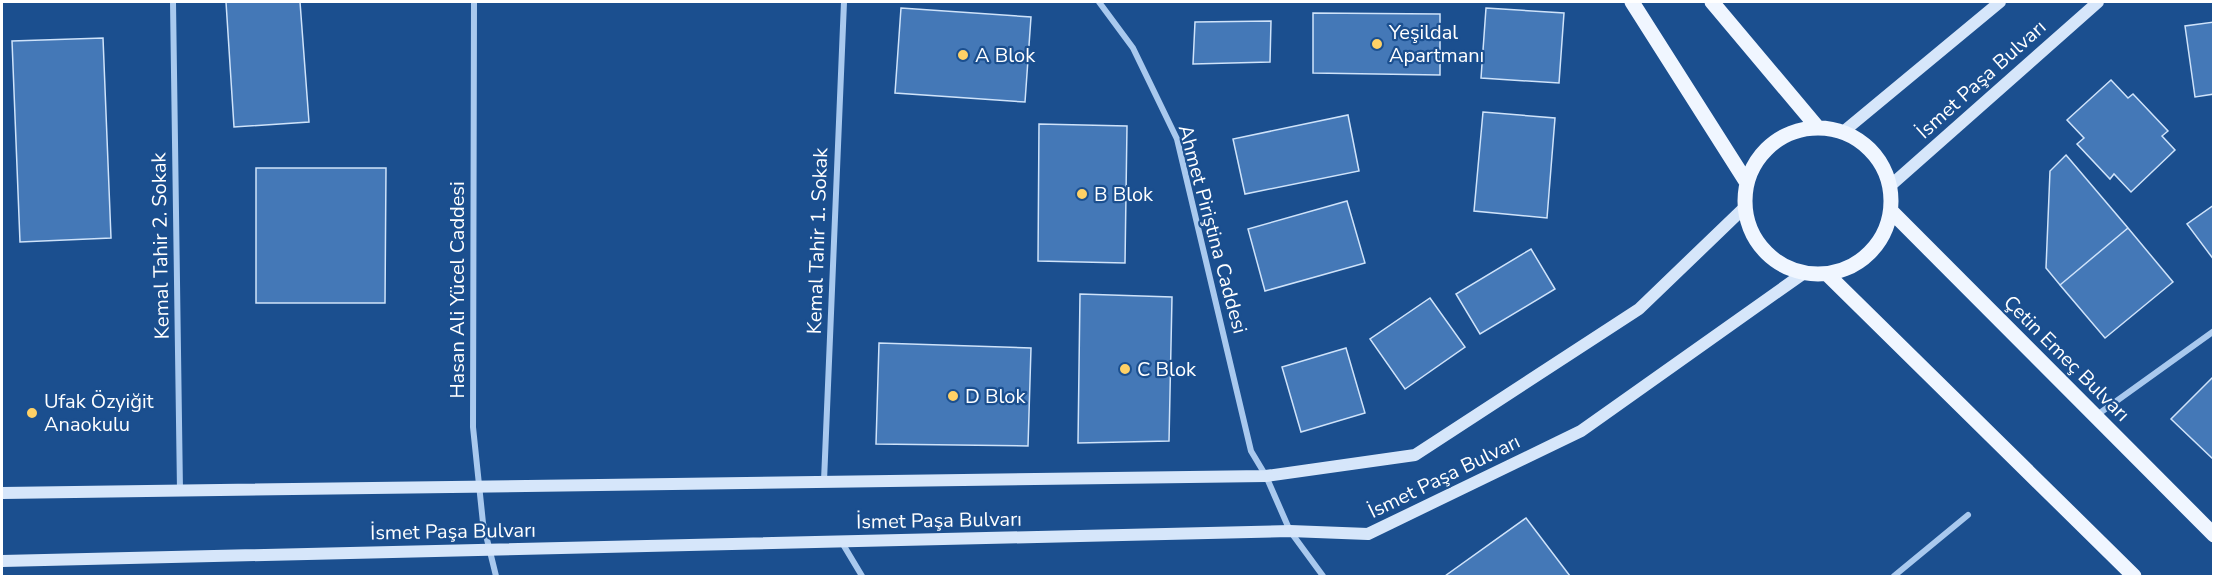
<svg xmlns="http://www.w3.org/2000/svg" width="2215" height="578" viewBox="0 0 2215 578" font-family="'Nunito Sans',sans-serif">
<rect width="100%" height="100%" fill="#1b4f8f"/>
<path fill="#4478b7" stroke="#cfe3fa" stroke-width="1.5" d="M 226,2 L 300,2 L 309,122 L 234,127 Z
M 901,8 L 1031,17 L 1025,102 L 895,93 Z
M 1486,8 L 1564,13 L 1559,83 L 1481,78 Z
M 1313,13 L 1440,14 L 1440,75 L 1313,73 Z
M 1271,21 L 1270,62 L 1193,64 L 1195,22 Z
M 2214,22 L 2214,94 L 2195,97 L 2185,26 Z
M 103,38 L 111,238 L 20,242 L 12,41 Z
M 2111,80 L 2128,98 L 2133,94 L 2168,131 L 2162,136 L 2175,150 L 2131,192 L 2114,174 L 2110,179 L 2077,144 L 2084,138 L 2067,120 Z
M 1483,112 L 1555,118 L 1547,218 L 1474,211 Z
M 1348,115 L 1359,171 L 1245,194 L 1233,139 Z
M 1039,124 L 1127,126 L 1125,263 L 1038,261 Z
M 2066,155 L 2128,228 L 2060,285 L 2046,268 L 2050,171 Z
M 256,168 L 386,168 L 385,303 L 256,303 Z
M 1347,201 L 1365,263 L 1265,291 L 1248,229 Z
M 2214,205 L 2214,260 L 2187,224 Z
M 2128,228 L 2173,282 L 2105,338 L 2060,285 Z
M 1531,249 L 1555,289 L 1480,334 L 1456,294 Z
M 1080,294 L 1172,297 L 1169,441 L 1078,443 Z
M 1430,298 L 1465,347 L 1405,389 L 1370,339 Z
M 879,343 L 1031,348 L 1028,446 L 876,444 Z
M 1346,348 L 1365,413 L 1301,432 L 1282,367 Z
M 2214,376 L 2214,460 L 2171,419 Z
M 1526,518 L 1570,576 L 1445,576 Z"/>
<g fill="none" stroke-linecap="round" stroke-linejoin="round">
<path stroke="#a9c9ee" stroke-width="6" d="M 173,2 L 180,491
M 474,2 L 473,427 L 483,523 L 496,576
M 1099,2 L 1133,48 L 1177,139 L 1251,451 L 1266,476 L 1290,531 L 1323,576
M 2097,415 L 2214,331
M 824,481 L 844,2
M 841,541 L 862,576
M 1894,576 L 1968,515"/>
<path stroke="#d6e6fa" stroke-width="12" d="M 1843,132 L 2000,2
M 1890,186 L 2098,2
M 2,493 L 1266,476 L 1415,455 L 1639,309 L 1745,207
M 2,561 L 1290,531 L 1368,534 L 1581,431 L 1804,273"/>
<path stroke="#f0f6ff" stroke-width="15" d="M 1632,2 L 1747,183
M 1712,2 L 1818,128
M1745 201a73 73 0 1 1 146 0a73 73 0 1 1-146 0Z
M 1891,211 L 2214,535
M 1827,274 L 2134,576"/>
</g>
<g fill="#ffd166" stroke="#1b4f8f" stroke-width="2">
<circle cx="1377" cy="44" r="6"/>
<circle cx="963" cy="55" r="6"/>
<circle cx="1082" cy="194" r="6"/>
<circle cx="1125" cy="369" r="6"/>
<circle cx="953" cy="396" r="6"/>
<circle cx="32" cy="413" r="6"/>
</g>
<g text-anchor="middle" stroke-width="4.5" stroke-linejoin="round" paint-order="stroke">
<g font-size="20" fill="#fff" stroke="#1b4f8f" text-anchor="start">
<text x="1389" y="39">Yeşildal<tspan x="1389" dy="23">Apartmanı</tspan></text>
<text x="975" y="62">A Blok</text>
<text x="1094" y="201">B Blok</text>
<text x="1137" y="376">C Blok</text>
<text x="965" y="403">D Blok</text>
<text x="44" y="408">Ufak Özyiğit<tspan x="44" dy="23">Anaokulu</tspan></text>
</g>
<g font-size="20" fill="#fff" stroke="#1b4f8f">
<text transform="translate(1981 79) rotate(-42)" y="7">İsmet Paşa Bulvarı</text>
<text transform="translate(1213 229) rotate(75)" y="7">Ahmet Piriştina Caddesi</text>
<text transform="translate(817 241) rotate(-88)" y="7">Kemal Tahir 1. Sokak</text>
<text transform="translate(160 246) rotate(-91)" y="7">Kemal Tahir 2. Sokak</text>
<text transform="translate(457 290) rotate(-90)" y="7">Hasan Ali Yücel Caddesi</text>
<text transform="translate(2067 358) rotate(45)" y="7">Çetin Emeç Bulvarı</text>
<text transform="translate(1444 476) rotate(-26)" y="7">İsmet Paşa Bulvarı</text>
<text transform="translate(939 520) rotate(-1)" y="7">İsmet Paşa Bulvarı</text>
<text transform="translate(453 531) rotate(-1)" y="7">İsmet Paşa Bulvarı</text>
</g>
</g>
<rect width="2215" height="578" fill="none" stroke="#ffffff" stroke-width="6"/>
</svg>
